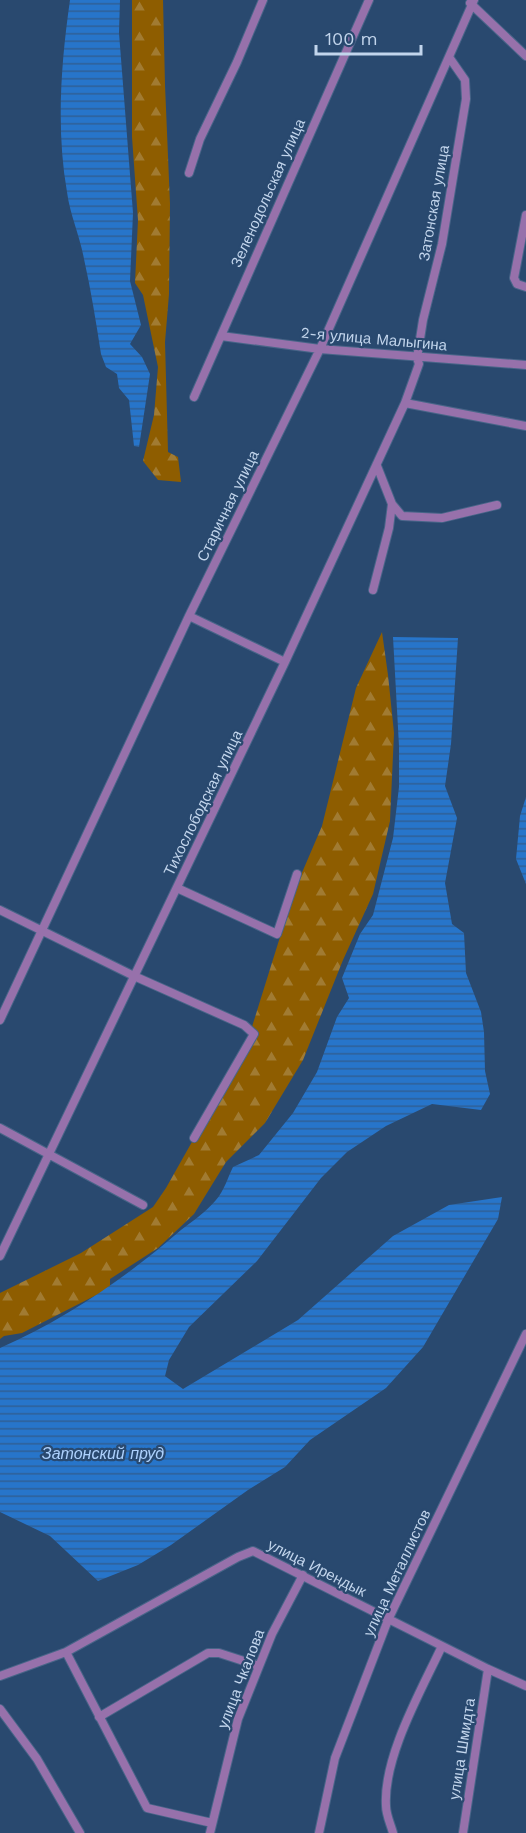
<svg xmlns="http://www.w3.org/2000/svg" width="526" height="1833" viewBox="0 0 526 1833" font-family="'Work Sans',sans-serif">
<defs>
<pattern id="forest-firs" width="22" height="20" patternUnits="userSpaceOnUse" patternTransform="scale(1.5)"><rect width="22" height="20" fill="#8e5d00"/><path d="M5 1l3.5 6h-7zM16 11l3.5 6h-7z" fill="#a17b32"/></pattern>
<pattern id="water-rules" width="6" height="5" patternUnits="userSpaceOnUse" patternTransform="scale(1.5)"><rect width="6" height="5" fill="#2775ca"/><path d="M0 2.5h6" fill="none" stroke="#2f6096"/></pattern>
</defs>
<rect width="100%" height="100%" fill="#29496f"/>
<path fill="url(#forest-firs)" d="M 132,0 L 163,0 L 165,85 L 170,204 L 169,294 L 165,342 L 168,452 L 178,457 L 181,482 L 158,480 L 143,461 L 154,415 L 158,367 L 143,295 L 135,283 L 138,220 L 132,137 Z
M 382,632 L 388,675 L 394,733 L 390,821 L 373,894 L 343,960 L 303,1060 L 265,1123 L 226,1162 L 194,1214 L 158,1248 L 110,1279 L 110,1288 L 22,1333 L 4,1336 L 0,1339 L 0,1293 L 81,1253 L 153,1207 L 166,1188 L 246,1046 L 295,889 L 322,826 L 356,688 Z"/>
<path fill="url(#water-rules)" d="M 70,0 L 120,0 L 119,33 L 133,213 L 130,281 L 141,325 L 130,344 L 142,357 L 150,374 L 139,447 L 134,446 L 129,400 L 119,388 L 117,374 L 106,367 L 101,354 C 96,322 91,290 84,259 C 80,236 70,215 67,192 C 56,129 61,63 70,0 Z
M 393,637 L 458,638 L 451,744 L 445,786 L 457,818 L 445,883 L 452,924 L 464,933 L 466,973 L 481,1012 L 484,1032 L 485,1071 L 490,1094 L 481,1110 L 432,1104 L 386,1126 L 347,1152 L 321,1178 L 257,1261 L 189,1327 L 169,1360 L 165,1376 L 183,1389 L 298,1320 L 393,1236 L 449,1205 L 502,1197 L 498,1219 L 423,1347 L 386,1388 L 310,1440 L 285,1467 L 248,1490 L 171,1545 L 138,1565 L 98,1581 L 50,1536 L 0,1512 L 0,1348 C 66,1319 127,1277 181,1230 C 193,1221 207,1211 216,1200 C 224,1191 228,1177 233,1167 L 259,1155 L 293,1113 L 317,1072 L 337,1017 L 349,998 L 342,978 L 360,934 L 373,915 L 393,838 L 399,787 L 399,746 Z
M 526,797 L 526,884 L 516,859 L 520,816 Z"/>
<g fill="none" stroke-linecap="round" stroke-linejoin="round">
<g stroke="#486588" stroke-width="10">
<path id="minor" d="M 470,3 L 526,56
M 189,173 L 200,139 L 237,62 L 263,0
M 526,215 L 514,278 L 517,284 L 526,287
M 221,336 L 320,349 L 526,365
M 194,397 L 369,0
M 405,403 L 526,426
M 392,504 L 402,516 L 442,518 L 497,505
M 373,590 L 389,528 L 392,504 L 377,466
M 189,616 L 285,662
M 177,888 L 277,934 L 297,874
M 0,910 L 134,976 L 244,1025 L 254,1034 L 194,1138
M 0,1020 L 189,616 L 320,349 L 474,0
M 0,1128 L 143,1205
M 0,1256 L 285,662 L 405,403 L 419,364 L 417,358 L 423,320 L 442,244 L 466,99 L 465,80 L 449,57
M 66,1652 L 147,1808 L 212,1823
M 0,1676 L 66,1652 L 238,1557 L 253,1551 L 488,1669 L 526,1686
M 0,1709 L 37,1759 L 80,1833
M 99,1717 L 208,1653 L 219,1653 L 259,1666
M 210,1833 L 238,1719 L 272,1634 L 303,1575
M 319,1833 L 335,1758 L 388,1620 L 526,1334
M 393,1833 C 391,1825 386,1815 386,1806 C 383,1757 421,1691 442,1646
M 463,1833 L 488,1669"/>
</g>
<use href="#minor" stroke="#9771ab" stroke-width="8"/>
</g>
<g text-anchor="middle" stroke-width="4.5" stroke-linejoin="round" paint-order="stroke">
<g font-size="15" fill="#c2d5ec" stroke="#29496f">
<text transform="translate(268 193) rotate(-66)" y="5">Зеленодольская улица</text>
<text transform="translate(434 203) rotate(-80)" y="5">Затонская улица</text>
<text transform="translate(374 339) rotate(5)" y="5">2-я улица Малыгина</text>
<text transform="translate(228 506) rotate(-64)" y="5">Старичная улица</text>
<text transform="translate(203 803) rotate(-64)" y="5">Тихослободская улица</text>
<text transform="translate(317 1568) rotate(27)" y="5">улица Ирендык</text>
<text transform="translate(397 1573) rotate(-65)" y="5">улица Металлистов</text>
<text transform="translate(241 1679) rotate(-69)" y="5">улица Чкалова</text>
<text transform="translate(462 1749) rotate(-81)" y="5">улица Шмидта</text>
</g>
<g font-size="16" font-style="italic" fill="#add1fd" stroke="#29496f">
<text x="103" y="1459">Затонский пруд</text>
</g>
</g>
<path d="M316 45v9h105v-9" fill="none" stroke="#c2d5ec" stroke-width="3"/>
<text x="325" y="45" font-size="18" fill="#c2d5ec" stroke="#29496f" stroke-width="4.5" paint-order="stroke">100 m</text>
</svg>
